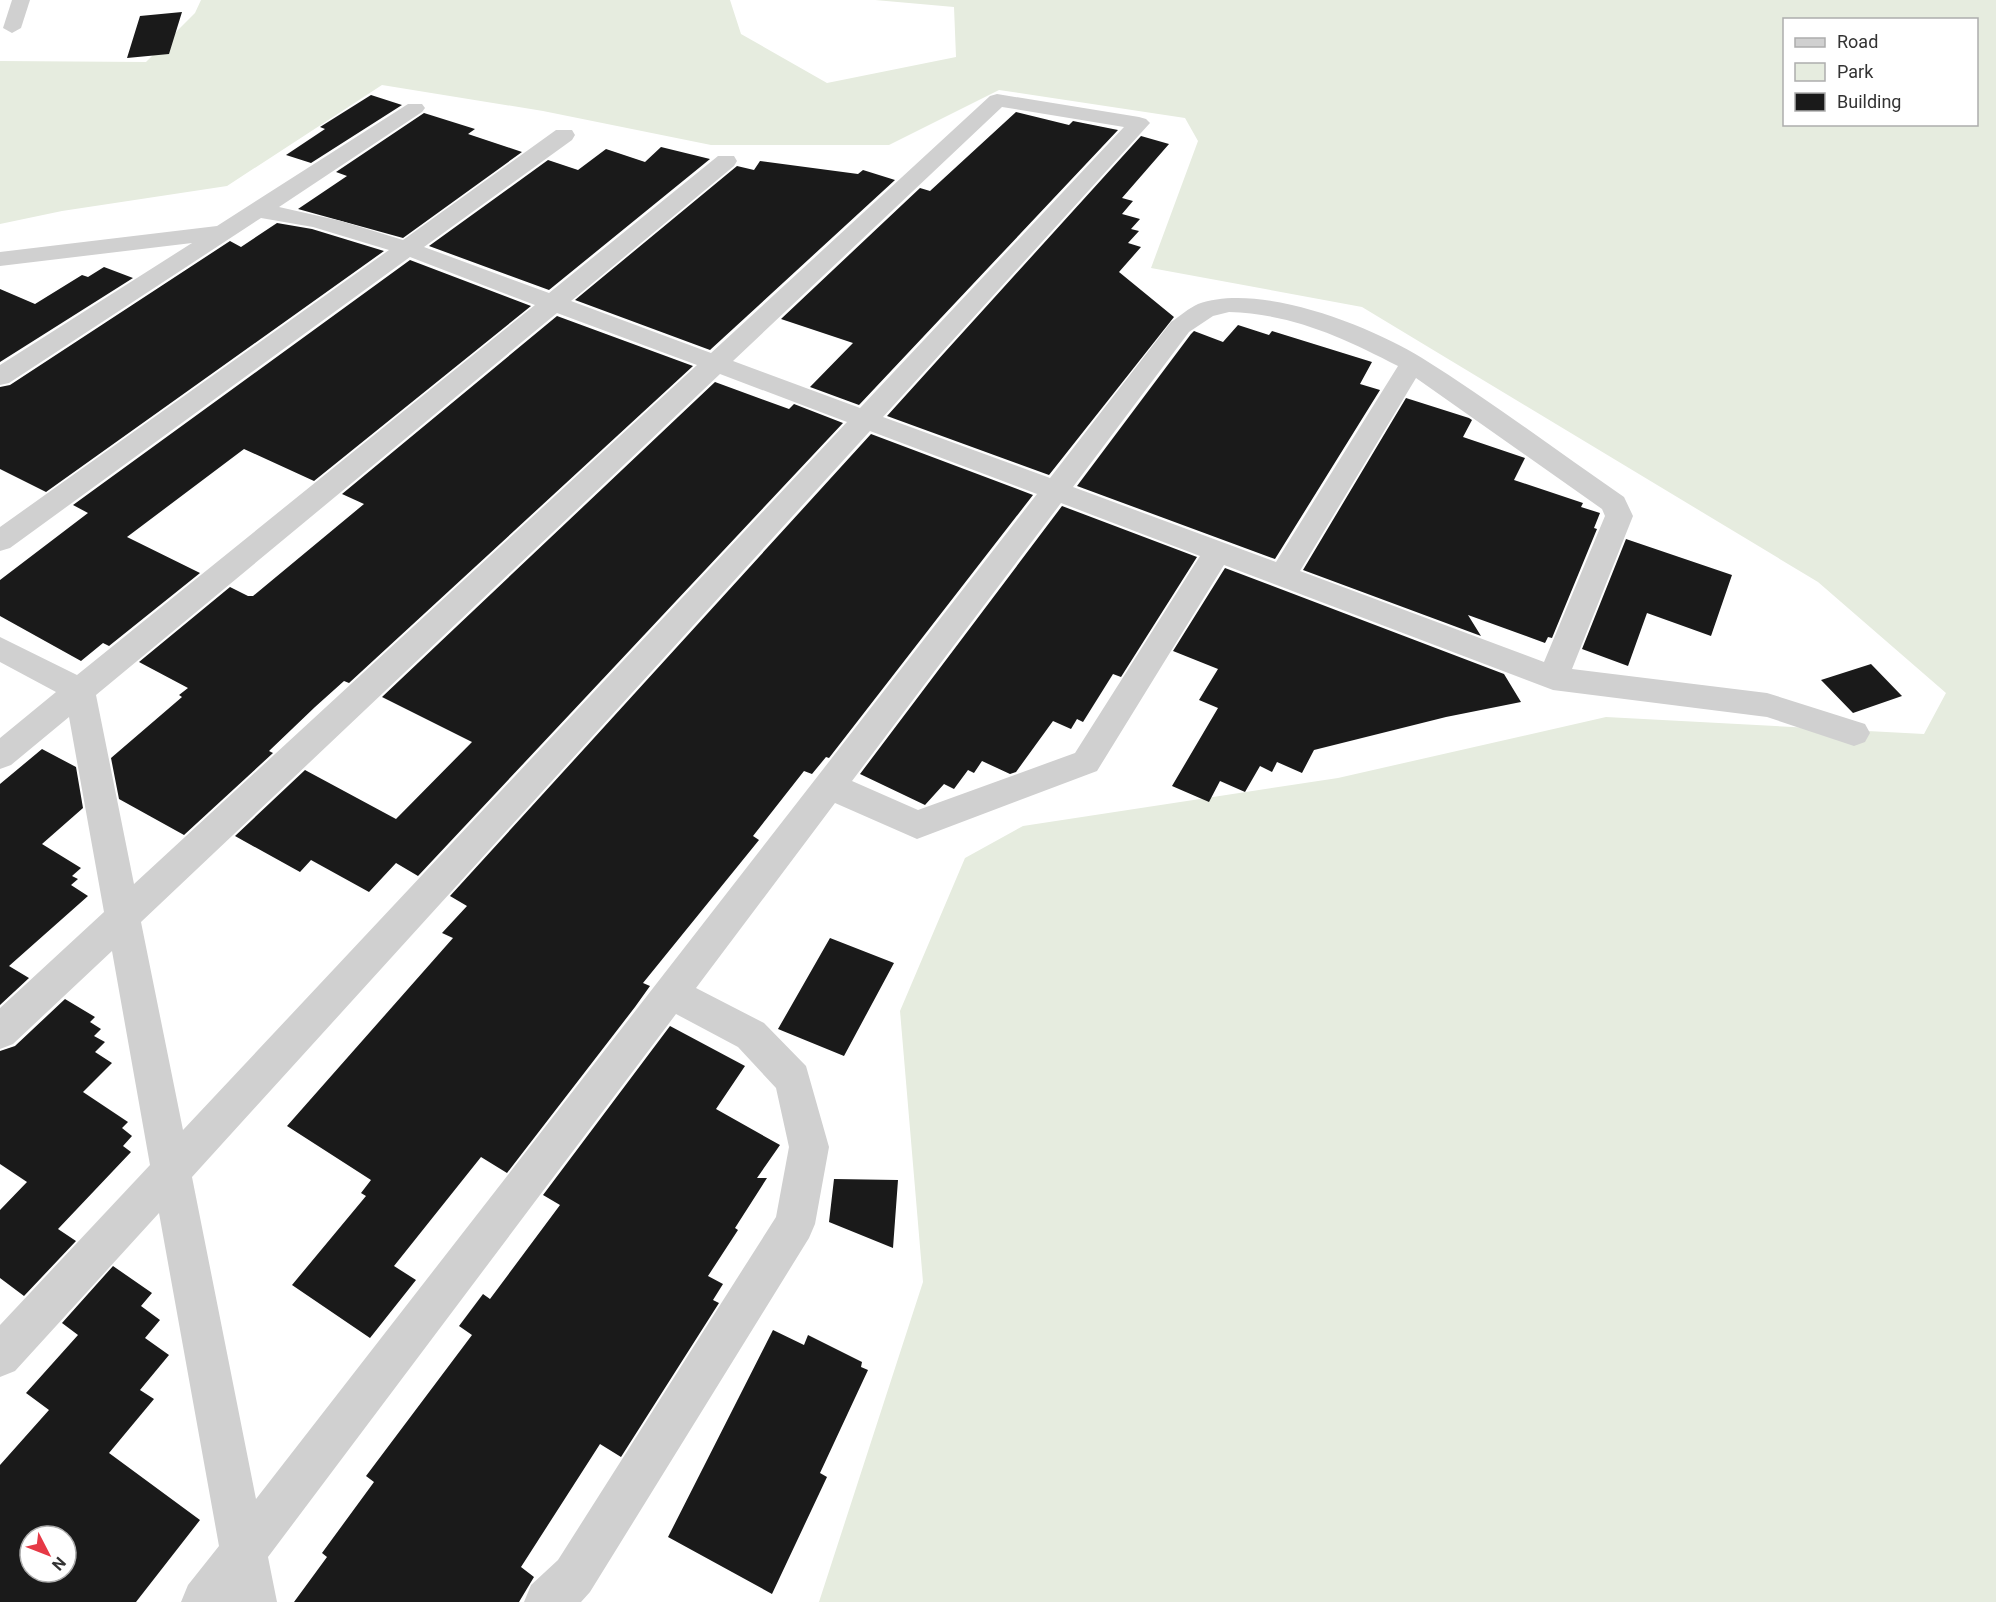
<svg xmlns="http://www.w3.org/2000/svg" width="1996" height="1602" viewBox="0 0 1996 1602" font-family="Roboto,sans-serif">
<rect width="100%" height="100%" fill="#fff"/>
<path fill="#e6ecdf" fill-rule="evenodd" d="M 201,0 L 730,0 L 741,34 L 827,83 L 956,57 L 954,7 L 875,0 L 1996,0 L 1996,1602 L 819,1602 L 923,1282 L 900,1011 L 965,858 L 1023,826 L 1338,778 L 1606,717 L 1924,734 L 1946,693 L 1818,582 L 1362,307 L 1151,268 L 1198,141 L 1185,118 L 999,90 L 889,145 L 711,145 L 543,111 L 382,85 L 227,186 L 62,211 L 0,224 L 0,61 L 146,62 L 195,13 ZM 1784,20 L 1976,20 L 1976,124 L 1784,124 Z"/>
<path fill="#1a1a1a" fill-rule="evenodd" d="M 182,12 L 169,54 L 127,58 L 140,16 Z
M 371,95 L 402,105 L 311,163 L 286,155 L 325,129 L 320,127 Z
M 1016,112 L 1069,125 L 1073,121 L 1118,130 L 859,405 L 810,387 L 853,343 L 781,319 L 920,188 L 930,191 Z
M 424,113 L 475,129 L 468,134 L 522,152 L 403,238 L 298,209 L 347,176 L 336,172 Z
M 1141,136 L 1169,144 L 1122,198 L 1133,201 L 1122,214 L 1140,219 L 1131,229 L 1139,231 L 1128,243 L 1141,247 L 1119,272 L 1174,317 L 1049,475 L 887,416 Z
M 661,147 L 710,159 L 549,290 L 429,246 L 548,160 L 578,170 L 606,149 L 645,162 Z
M 760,161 L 858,174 L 863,170 L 895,180 L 710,350 L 575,300 L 737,166 L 754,170 Z
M 277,223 L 312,229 L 384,251 L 46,492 L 0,469 L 0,387 L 10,385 L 230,241 L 241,247 Z
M 410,260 L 531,306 L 314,481 L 244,449 L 127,537 L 200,573 L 109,646 L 103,643 L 81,661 L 0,616 L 0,580 L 88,513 L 73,505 Z
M 104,267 L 133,278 L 0,362 L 0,289 L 35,304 L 82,275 L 88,277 Z
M 557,316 L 693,366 L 349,683 L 344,681 L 315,707 L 269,751 L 273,753 L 184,835 L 119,799 L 111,758 L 182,697 L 179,695 L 188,688 L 139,662 L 230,587 L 248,596 L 253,596 L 364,504 L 342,494 Z
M 1238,325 L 1269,335 L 1272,331 L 1372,362 L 1360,384 L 1380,390 L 1275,559 L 1077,486 L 1191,334 L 1194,331 L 1223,342 Z
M 715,382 L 789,409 L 794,404 L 843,423 L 418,876 L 396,863 L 369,892 L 311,860 L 300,872 L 235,836 L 305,770 L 396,819 L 472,742 L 382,697 Z
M 1406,398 L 1469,418 L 1472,420 L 1463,437 L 1525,458 L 1514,480 L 1583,503 L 1581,507 L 1600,513 L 1594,528 L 1597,529 L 1552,638 L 1548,637 L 1545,643 L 1468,615 L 1481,636 L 1303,570 Z
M 871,434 L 1033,495 L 829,758 L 826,757 L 812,774 L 804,771 L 753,836 L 759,840 L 643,983 L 650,986 L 635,1007 L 507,1173 L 481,1157 L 394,1266 L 416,1280 L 370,1338 L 292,1285 L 366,1196 L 361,1193 L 371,1180 L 287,1126 L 453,938 L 442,933 L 467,906 L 450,896 Z
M 1062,506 L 1197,557 L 1121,677 L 1113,674 L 1083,722 L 1077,719 L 1071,729 L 1053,721 L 1016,772 L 1010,774 L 982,761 L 974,773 L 968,770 L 954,789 L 944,784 L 925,805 L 860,774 Z
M 1626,539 L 1732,575 L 1711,636 L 1647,613 L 1628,666 L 1582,649 Z
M 1225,568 L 1504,674 L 1521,702 L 1446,717 L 1314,750 L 1302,773 L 1277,762 L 1272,772 L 1260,766 L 1245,792 L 1220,781 L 1209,802 L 1172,786 L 1218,708 L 1199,700 L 1218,669 L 1173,651 Z
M 1871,664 L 1902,696 L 1853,713 L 1821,680 Z
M 42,749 L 76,767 L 83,808 L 42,844 L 81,868 L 72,876 L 78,879 L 71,885 L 88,896 L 9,966 L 29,978 L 0,1005 L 0,784 Z
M 830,938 L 894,963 L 844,1056 L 778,1029 Z
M 65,999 L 95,1017 L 90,1022 L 101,1029 L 94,1036 L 105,1042 L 95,1052 L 112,1063 L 83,1092 L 128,1122 L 122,1128 L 132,1136 L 123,1146 L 131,1152 L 58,1229 L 76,1241 L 24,1296 L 0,1278 L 0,1210 L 27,1182 L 0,1164 L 0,1051 L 15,1046 Z
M 670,1026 L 745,1066 L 716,1109 L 780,1145 L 757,1178 L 767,1178 L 735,1228 L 738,1230 L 708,1276 L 723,1284 L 713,1300 L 719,1303 L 621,1457 L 600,1444 L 521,1567 L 534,1577 L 519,1602 L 294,1602 L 327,1557 L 322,1553 L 374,1482 L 366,1476 L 472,1335 L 459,1326 L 483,1294 L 490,1299 L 560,1205 L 543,1195 Z
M 834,1179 L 898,1180 L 893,1248 L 829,1222 Z
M 113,1266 L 152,1293 L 141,1306 L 160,1320 L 145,1338 L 169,1355 L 140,1390 L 154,1399 L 109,1453 L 200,1520 L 136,1602 L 0,1602 L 0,1465 L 49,1410 L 26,1393 L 78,1335 L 62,1323 ZM 30,1536 L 66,1536 L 66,1572 L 30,1572 Z
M 773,1330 L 804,1345 L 808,1335 L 862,1362 L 861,1367 L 868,1370 L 820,1473 L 827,1477 L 772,1594 L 668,1537 Z"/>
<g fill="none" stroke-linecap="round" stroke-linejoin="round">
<path fill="#d0d0d0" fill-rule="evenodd" d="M 12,0 L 30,0 L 21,28 L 12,33 L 3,28 Z"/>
<path fill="#d0d0d0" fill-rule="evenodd" d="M 997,94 L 1139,117 L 1146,119 L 1150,123 L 883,417 L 1050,478 L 1171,322 C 1180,316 1189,308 1198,304 C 1259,282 1369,325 1422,358 C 1491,401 1557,451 1624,497 L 1633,516 L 1572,669 L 1767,693 L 1865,724 L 1870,733 L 1865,742 L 1854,746 L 1767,717 L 1553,690 L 1224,565 L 1097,771 L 917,839 L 835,803 L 696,988 L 764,1023 L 806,1066 L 829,1147 L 815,1224 L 809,1238 L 590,1592 L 581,1602 L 524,1602 L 531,1585 L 558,1560 L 776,1217 L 789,1147 L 776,1088 L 738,1047 L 676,1014 L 268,1557 L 277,1602 L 181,1602 L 188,1585 L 219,1546 L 159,1213 L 15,1371 L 0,1377 L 0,1325 L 150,1165 L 112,951 L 13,1044 L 0,1049 L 0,1008 L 104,912 L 69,717 L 11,765 L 0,769 L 0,738 L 56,692 L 0,662 L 0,637 L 77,675 L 535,305 L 410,257 L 10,548 L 0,551 L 0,527 L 389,250 L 313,227 L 261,218 L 9,383 L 0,385 L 0,365 L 192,243 L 0,266 L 0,252 L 217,226 L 408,104 L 422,104 L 425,108 L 422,112 L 279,207 L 341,221 L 403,240 L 556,130 L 572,130 L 575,135 L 572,140 L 424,247 L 549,293 L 718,156 L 734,156 L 737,161 L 734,166 L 571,301 L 711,353 L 990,96 ZM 1002,107 L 1124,127 L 860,408 L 733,361 ZM 1229,312 C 1292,314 1342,337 1398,366 L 1276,562 L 1073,487 L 1189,332 L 1213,316 ZM 557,313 L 697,365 L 134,884 L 96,695 ZM 720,374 L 847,422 L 183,1130 L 141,922 ZM 1416,378 L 1602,509 L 1605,516 L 1544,662 L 1300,571 ZM 870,431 L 1037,494 L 256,1499 L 192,1177 ZM 1061,503 L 1200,556 L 1075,753 L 918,810 L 852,781 Z"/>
</g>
<rect x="1783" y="18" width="195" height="108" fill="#ffffff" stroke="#adadad" stroke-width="1.5"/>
<rect x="1795" y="38" width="30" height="9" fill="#d0d0d0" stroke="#adadad" stroke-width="1.5"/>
<text x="1837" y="48" font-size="18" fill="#333333">Road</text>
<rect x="1795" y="63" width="30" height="18" fill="#e6ecdf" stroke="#adadad" stroke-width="1.5"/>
<text x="1837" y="78" font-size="18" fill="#333333">Park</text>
<rect x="1795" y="93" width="30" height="18" fill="#1a1a1a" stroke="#adadad" stroke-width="1.5"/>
<text x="1837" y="108" font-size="18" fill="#333333">Building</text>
<g transform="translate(48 1554) rotate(132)"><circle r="28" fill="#ffffff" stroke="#adadad" stroke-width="1.5"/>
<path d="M0-4.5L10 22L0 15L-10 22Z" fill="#e63946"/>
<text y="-9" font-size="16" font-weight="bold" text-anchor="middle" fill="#333333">N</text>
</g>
</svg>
